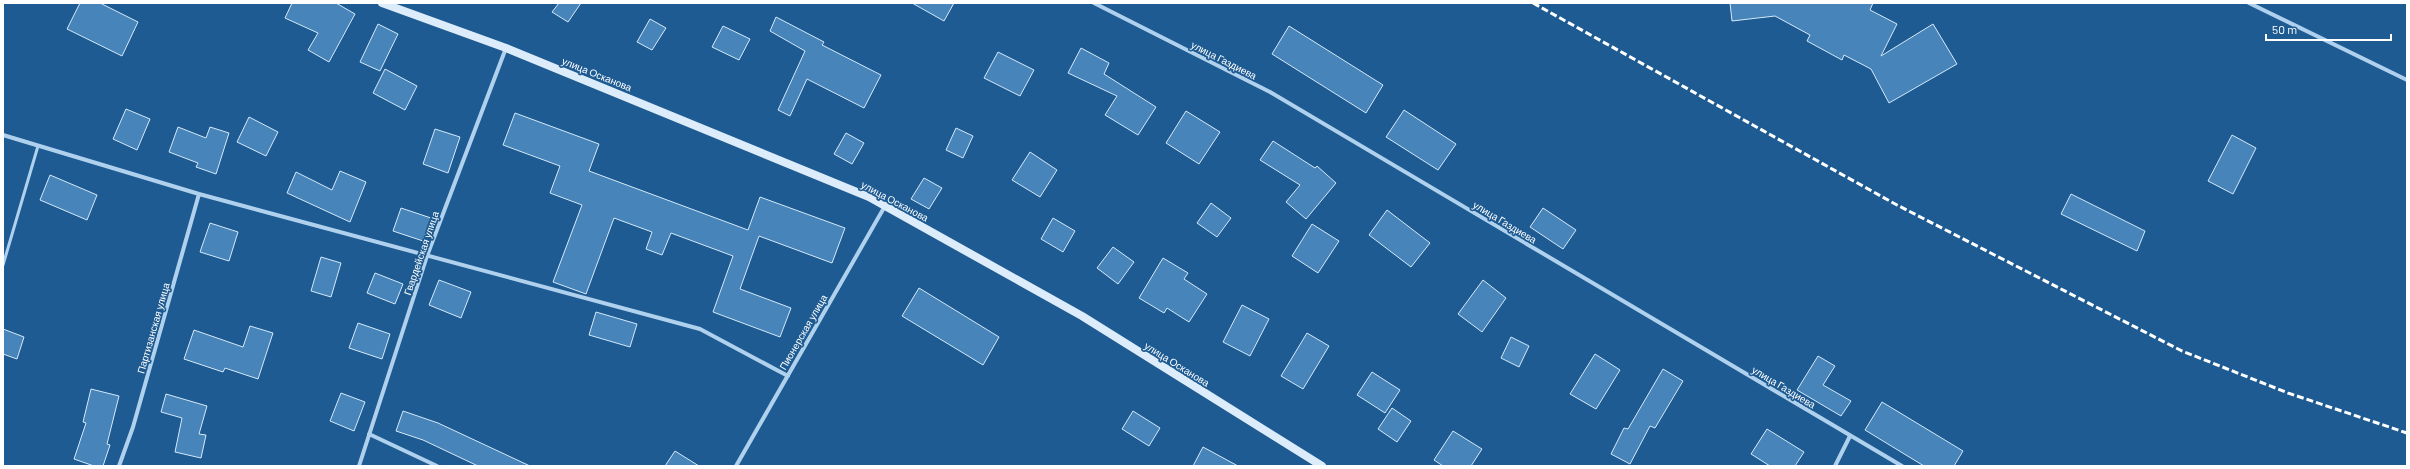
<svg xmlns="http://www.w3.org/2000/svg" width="2410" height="469" viewBox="0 0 2410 469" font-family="Barlow,sans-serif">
<rect width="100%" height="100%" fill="#1e5b92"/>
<path fill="#4784b9" stroke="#d5e9fa" d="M 80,3 L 100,3 L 138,22 L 122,56 L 67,29 Z
M 292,3 L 336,3 L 355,14 L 329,62 L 308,50 L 318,33 L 285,18 Z
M 559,3 L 581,3 L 568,22 L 552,12 Z
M 912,3 L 954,3 L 944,21 Z
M 1730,3 L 1873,3 L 1870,10 L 1897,24 L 1881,56 L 1933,24 L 1957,64 L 1889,103 L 1871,69 L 1844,55 L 1842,60 L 1807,41 L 1810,35 L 1775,16 L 1732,21 Z
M 776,17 L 824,42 L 822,45 L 881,75 L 864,108 L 807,79 L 790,116 L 778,110 L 805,51 L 770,31 Z
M 650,19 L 666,28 L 652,50 L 637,42 Z
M 378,24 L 398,34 L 380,71 L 360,62 Z
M 723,26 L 750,39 L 739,60 L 712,47 Z
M 1289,26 L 1383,85 L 1366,113 L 1272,54 Z
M 1081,48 L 1109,63 L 1104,74 L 1156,107 L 1138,135 L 1105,115 L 1117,96 L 1068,73 Z
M 998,52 L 1034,70 L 1020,96 L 984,78 Z
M 385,69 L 417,86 L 405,110 L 373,93 Z
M 126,109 L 150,119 L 137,150 L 113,139 Z
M 1404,110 L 1456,144 L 1438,170 L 1386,137 Z
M 1186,111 L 1220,132 L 1199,164 L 1166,143 Z
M 515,113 L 599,144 L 589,171 L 748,230 L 760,197 L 845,228 L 832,263 L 759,236 L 740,289 L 791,308 L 780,337 L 713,312 L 733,256 L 671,233 L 662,255 L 646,249 L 652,232 L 614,218 L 586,294 L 553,282 L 582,205 L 550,193 L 560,166 L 503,145 Z
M 249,117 L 278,132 L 266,156 L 237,142 Z
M 178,127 L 206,138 L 210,127 L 229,133 L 216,174 L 196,167 L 198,163 L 169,152 Z
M 956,128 L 973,136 L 963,158 L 946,150 Z
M 435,129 L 460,137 L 448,173 L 423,164 Z
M 846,133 L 864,143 L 852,164 L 834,154 Z
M 2232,135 L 2256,148 L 2233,194 L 2208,181 Z
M 1273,141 L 1315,168 L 1317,166 L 1336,183 L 1306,219 L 1286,202 L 1300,185 L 1260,160 Z
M 1030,152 L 1057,170 L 1040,197 L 1012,180 Z
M 340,171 L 366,182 L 350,222 L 287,193 L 296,172 L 332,190 Z
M 50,175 L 97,195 L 87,220 L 40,200 Z
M 924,178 L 942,188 L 929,209 L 911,199 Z
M 2071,194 L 2145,231 L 2137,251 L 2061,214 Z
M 1211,203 L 1231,218 L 1217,237 L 1197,223 Z
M 401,208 L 431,218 L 423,241 L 393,231 Z
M 1543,208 L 1576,230 L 1563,249 L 1530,227 Z
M 1387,210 L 1430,243 L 1411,267 L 1369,235 Z
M 1053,218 L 1075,231 L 1063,252 L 1041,239 Z
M 210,223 L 238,232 L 229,261 L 200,252 Z
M 1312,224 L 1339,241 L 1318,273 L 1292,256 Z
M 1113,247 L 1134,262 L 1118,284 L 1097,268 Z
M 321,257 L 341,263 L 331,297 L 311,291 Z
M 1163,258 L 1188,273 L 1184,279 L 1207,294 L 1189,322 L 1167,308 L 1164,313 L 1139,298 Z
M 375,273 L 403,284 L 395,304 L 367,293 Z
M 439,280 L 471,292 L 461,318 L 429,305 Z
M 1483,280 L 1506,298 L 1482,332 L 1458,314 Z
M 919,288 L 999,337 L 983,365 L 902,316 Z
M 1242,305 L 1269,319 L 1250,356 L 1223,342 Z
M 596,312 L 637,324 L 630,347 L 589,335 Z
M 358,323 L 390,334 L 382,359 L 349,348 Z
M 250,326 L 273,333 L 258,379 L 225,368 L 223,372 L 184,359 L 194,330 L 243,347 Z
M 3,329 L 24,337 L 17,359 L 3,354 Z
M 1307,333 L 1329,346 L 1303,389 L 1281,376 Z
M 1511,337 L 1529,346 L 1519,367 L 1501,358 Z
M 1595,354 L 1620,370 L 1596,409 L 1570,394 Z
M 1818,356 L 1835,366 L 1823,385 L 1851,401 L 1841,416 L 1797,390 Z
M 1663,369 L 1683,381 L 1655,428 L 1650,426 L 1630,464 L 1611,454 L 1624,428 L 1628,429 Z
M 1372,372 L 1400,390 L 1385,413 L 1357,395 Z
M 91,389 L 119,396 L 107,444 L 110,445 L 103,466 L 94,466 L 74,459 L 86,423 L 83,422 Z
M 341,393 L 365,402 L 354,431 L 330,421 Z
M 166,394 L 207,406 L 199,434 L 206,435 L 201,458 L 175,452 L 182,418 L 161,412 Z
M 1882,402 L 1963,451 L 1954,466 L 1924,466 L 1865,430 Z
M 1392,408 L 1411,421 L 1397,442 L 1378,429 Z
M 403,411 L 438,423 L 530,466 L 478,466 L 423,440 L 396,431 Z
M 1133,411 L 1160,428 L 1149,446 L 1122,429 Z
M 1767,429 L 1804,452 L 1795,466 L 1770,466 L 1751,454 Z
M 1453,431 L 1482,449 L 1471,466 L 1443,466 L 1434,460 Z
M 1203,447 L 1238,466 L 1193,466 Z
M 675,451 L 699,466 L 665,466 Z"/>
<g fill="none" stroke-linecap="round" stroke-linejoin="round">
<path stroke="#afd1ee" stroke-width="3" d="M 3,265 L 38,146"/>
<path stroke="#afd1ee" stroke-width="4" d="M 1094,3 L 1270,92 L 1902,466
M 2249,3 L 2407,80
M 3,135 L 199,194 L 700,329 L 788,376
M 369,434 L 437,466
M 119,466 L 133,427 L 199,194
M 359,466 L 427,256 L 506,48
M 736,466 L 885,206
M 1835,466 L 1850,436"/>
<path stroke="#dcecfa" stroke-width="8" d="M 382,3 L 506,48 L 869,197 L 1082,316 L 1322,466"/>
<path stroke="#fff" stroke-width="3" stroke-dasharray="7 3" stroke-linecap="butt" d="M 1533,3 L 1897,205 L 2182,351 L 2288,393 L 2407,433"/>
</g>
<g text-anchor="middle" stroke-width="3.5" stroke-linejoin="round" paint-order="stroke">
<g font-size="10" fill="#fff" stroke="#1e5b92">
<text transform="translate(1224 60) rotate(27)" y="4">улица Газдиева</text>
<text transform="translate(597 74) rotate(22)" y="4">улица Осканова</text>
<text transform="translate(895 201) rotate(28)" y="4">улица Осканова</text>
<text transform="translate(1505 222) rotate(31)" y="4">улица Газдиева</text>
<text transform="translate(421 253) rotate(-71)" y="4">Гвардейская улица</text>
<text transform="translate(153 328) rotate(-74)" y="4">Партизанская улица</text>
<text transform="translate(803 332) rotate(-60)" y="4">Пионерская улица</text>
<text transform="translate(1177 364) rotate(32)" y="4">улица Осканова</text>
<text transform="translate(1784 387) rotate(31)" y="4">улица Газдиева</text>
</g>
</g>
<rect width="2410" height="469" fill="none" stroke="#ffffff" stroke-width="8"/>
<path d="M2266 34v6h125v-6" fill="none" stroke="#ffffff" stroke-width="2"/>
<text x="2272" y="34" font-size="12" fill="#ffffff" stroke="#1e5b92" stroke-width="3" paint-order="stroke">50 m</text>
</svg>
